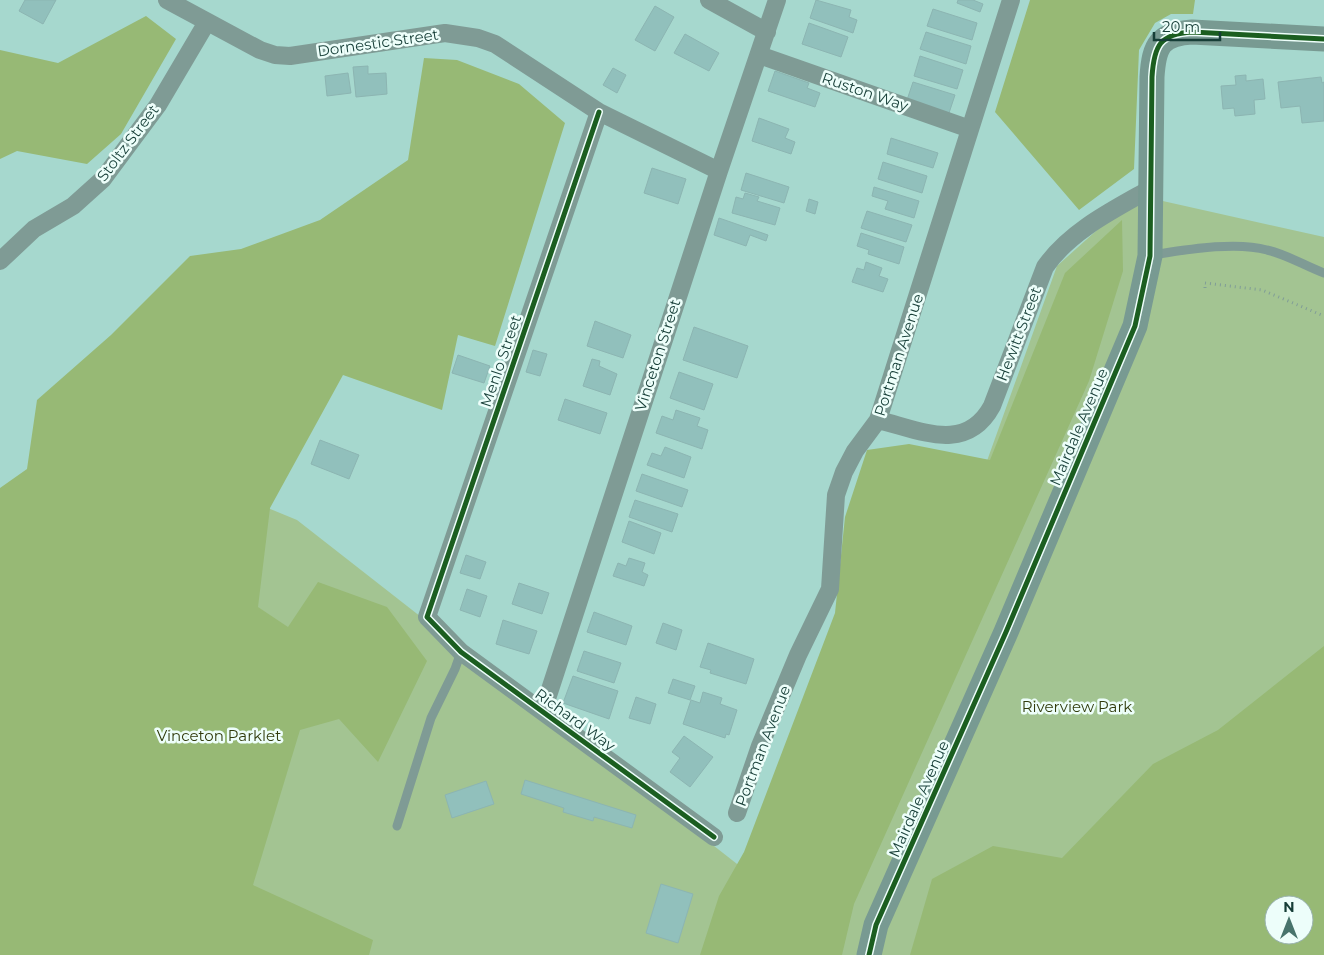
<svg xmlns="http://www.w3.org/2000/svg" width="1324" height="955" viewBox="0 0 1324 955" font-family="Montserrat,sans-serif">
<rect width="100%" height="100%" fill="#a6d8ce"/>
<path fill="#a3c492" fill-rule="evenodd" d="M 1136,195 L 1324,237 L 1324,955 L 0,955 L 115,445 L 297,520 L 755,878 L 983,472 L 1057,266 ZM 1274,905 L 1304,905 L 1304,935 L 1274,935 Z"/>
<path fill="#97b975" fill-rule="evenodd" d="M 1030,0 L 1195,0 L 1193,14 L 1171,14 L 1155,23 L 1139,50 L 1134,169 L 1079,210 L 995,112 Z
M 146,16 L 176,39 L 121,134 L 87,164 L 17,151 L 0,159 L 0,50 L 58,63 Z
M 424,58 L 457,60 L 519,84 L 565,123 L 495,346 L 458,335 L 442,410 L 343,375 L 270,508 L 258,607 L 288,627 L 318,582 L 387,607 L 427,661 L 378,762 L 339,719 L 300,730 L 253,885 L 373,940 L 369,955 L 0,955 L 0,488 L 27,469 L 37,400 L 111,335 L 190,256 L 241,249 L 320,220 L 408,160 Z
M 1122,220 L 1123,271 L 1089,381 L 854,904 L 842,955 L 700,955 L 719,896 L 744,852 L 835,613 L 845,517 L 867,450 L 909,444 L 990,460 L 1065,273 Z
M 1324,646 L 1324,955 L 910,955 L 932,879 L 993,846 L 1062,858 L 1153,764 L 1218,730 ZM 1274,905 L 1304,905 L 1304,935 L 1274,935 Z"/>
<path fill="#91c0bc" stroke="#8cb5b2" d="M 25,0 L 56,0 L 43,24 L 19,11 Z
M 816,0 L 851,10 L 849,17 L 857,20 L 853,33 L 810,18 Z
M 958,0 L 973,0 L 983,4 L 980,12 L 957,3 Z
M 655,6 L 674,17 L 655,51 L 635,40 Z
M 933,9 L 977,23 L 972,40 L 927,26 Z
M 809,23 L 848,37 L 841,57 L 802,44 Z
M 926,32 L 971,46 L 966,64 L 920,49 Z
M 685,34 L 719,53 L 709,71 L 674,53 Z
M 920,56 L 963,70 L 957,89 L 914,76 Z
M 368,66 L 368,74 L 386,73 L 387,94 L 356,97 L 353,67 Z
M 613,68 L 626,75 L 617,93 L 603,85 Z
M 775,71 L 809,83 L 807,88 L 820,93 L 815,107 L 768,91 Z
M 348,73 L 351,93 L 327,96 L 325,76 Z
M 1246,75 L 1246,81 L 1263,79 L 1265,99 L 1254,100 L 1255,114 L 1235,116 L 1234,108 L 1223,109 L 1221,86 L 1236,85 L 1235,76 Z
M 1321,77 L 1322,83 L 1324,82 L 1324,121 L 1302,123 L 1300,106 L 1281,108 L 1278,82 Z
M 913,82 L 955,95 L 949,113 L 907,100 Z
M 759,118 L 789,129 L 785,138 L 795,142 L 791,154 L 752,141 Z
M 891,138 L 938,153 L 933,168 L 887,154 Z
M 883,162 L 927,176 L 922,193 L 878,179 Z
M 652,168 L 686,179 L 678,204 L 644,193 Z
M 746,173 L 789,187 L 784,203 L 741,190 Z
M 874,187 L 919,201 L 914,218 L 885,209 L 888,201 L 872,196 Z
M 745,193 L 759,197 L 757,201 L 780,208 L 775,225 L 732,213 L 736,197 L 743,199 Z
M 809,199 L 818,202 L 815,214 L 806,211 Z
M 867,211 L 912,225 L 906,242 L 861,228 Z
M 719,218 L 768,235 L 766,241 L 750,235 L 746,246 L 714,235 Z
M 861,233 L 904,247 L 899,264 L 868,254 L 869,250 L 857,246 Z
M 866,262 L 882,268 L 879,276 L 888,279 L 883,292 L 852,282 L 857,268 L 864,270 Z
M 595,321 L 631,335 L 623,358 L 587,346 Z
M 694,327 L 748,346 L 737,378 L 683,360 Z
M 533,350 L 547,354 L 540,376 L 526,372 Z
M 458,355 L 490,366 L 484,383 L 452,373 Z
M 592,359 L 600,361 L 599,366 L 617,374 L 610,395 L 583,386 Z
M 679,372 L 713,384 L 704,410 L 670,398 Z
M 565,399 L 607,413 L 600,434 L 558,420 Z
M 676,410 L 700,418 L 697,426 L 708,430 L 702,449 L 656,433 L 662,416 L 673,420 Z
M 320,440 L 359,455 L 349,479 L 311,464 Z
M 665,447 L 691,457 L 684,478 L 647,465 L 652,453 L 661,456 Z
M 642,474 L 688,490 L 682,507 L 636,491 Z
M 635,500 L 678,514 L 672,532 L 629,517 Z
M 629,521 L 661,533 L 654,554 L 622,542 Z
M 466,555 L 486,562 L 480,579 L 460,573 Z
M 629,558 L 645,563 L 642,572 L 648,575 L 644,586 L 613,576 L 618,563 L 626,566 Z
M 519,583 L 549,593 L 542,614 L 512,604 Z
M 467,589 L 487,596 L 480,617 L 460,610 Z
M 594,612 L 632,626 L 626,645 L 587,632 Z
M 503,620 L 537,631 L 529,654 L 496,644 Z
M 663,623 L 682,630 L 676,650 L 656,643 Z
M 708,643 L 754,659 L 746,684 L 710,673 L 711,670 L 700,667 Z
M 584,651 L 621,663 L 614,683 L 577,671 Z
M 573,676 L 618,691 L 609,719 L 563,703 Z
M 673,679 L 695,686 L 690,700 L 668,693 Z
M 703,692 L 722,698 L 720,704 L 737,710 L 729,735 L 726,734 L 725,738 L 683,724 L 691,700 L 700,703 Z
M 636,697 L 656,704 L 650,724 L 629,718 Z
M 684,736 L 713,757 L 690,787 L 670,772 L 680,758 L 672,752 Z
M 525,780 L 636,815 L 632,828 L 594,817 L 593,821 L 563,812 L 564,808 L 521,794 Z
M 486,781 L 494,804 L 452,818 L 445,795 Z
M 661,884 L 693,894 L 678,943 L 646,933 Z"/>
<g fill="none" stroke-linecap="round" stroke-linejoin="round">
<path stroke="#809d97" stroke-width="3" stroke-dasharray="1 4" stroke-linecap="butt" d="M 1205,288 L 1205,283 L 1262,290 L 1324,316"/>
<path stroke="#7f9b95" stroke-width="9" d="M 1152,255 C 1185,250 1235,241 1267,250 C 1286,254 1305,266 1324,273
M 397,826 L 431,718 L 455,669 L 461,652"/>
<path stroke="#7f9b95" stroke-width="18" d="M 167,0 L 260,50 L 275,55 L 290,56 L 445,33 L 478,38 L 495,44 L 599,112 L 719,171
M 709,0 L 767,32
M 759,55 L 970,129
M 599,112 L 427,617 L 461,652 L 714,837
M 0,261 L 34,229 L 73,206 L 103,179 L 158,105 L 207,22
M 878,420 C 920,430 966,454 992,406 L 1045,267 C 1070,231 1113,210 1150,189
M 543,711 L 719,171 L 777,0
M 737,813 L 760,746 L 798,655 L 830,589 L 836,495 L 844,472 L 855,451 L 878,420 L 1011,0"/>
<path stroke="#789a92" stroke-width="25" d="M 869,955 L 876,925 L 1006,632 L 1135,326 L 1150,256 L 1152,77 C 1154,45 1160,34 1192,32 L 1324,39"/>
<g stroke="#edfefa" stroke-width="8">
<path id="cycleway" d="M 599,112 L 427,617 L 461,652 L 714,837
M 869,955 L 876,925 L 1006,632 L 1135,326 L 1150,256 L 1152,77 C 1154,45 1160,34 1192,32 L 1324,39"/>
</g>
<use href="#cycleway" stroke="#1b5e20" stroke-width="5"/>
</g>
<g text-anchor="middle" stroke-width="5" stroke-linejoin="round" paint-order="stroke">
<g font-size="15" fill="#163e37" stroke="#edfefa">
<text transform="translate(378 43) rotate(-8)" y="5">Dornestic Street</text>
<text transform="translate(865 92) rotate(19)" y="5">Ruston Way</text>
<text transform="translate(128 143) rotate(-53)" y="5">Stoltz Street</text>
<text transform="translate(1019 334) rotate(-69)" y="5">Hewitt Street</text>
<text transform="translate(658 355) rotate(-72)" y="5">Vinceton Street</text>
<text transform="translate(899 355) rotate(-72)" y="5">Portman Avenue</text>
<text transform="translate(501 361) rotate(-71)" y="5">Menlo Street</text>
<text transform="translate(1079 427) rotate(-67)" y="5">Mairdale Avenue</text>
<text transform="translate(575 720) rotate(36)" y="5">Richard Way</text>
<text transform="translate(763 746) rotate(-69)" y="5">Portman Avenue</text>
<text transform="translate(919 799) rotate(-66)" y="5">Mairdale Avenue</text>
</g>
<g font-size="15" fill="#313b0c" stroke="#edfefa">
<text x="1077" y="712">Riverview Park</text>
<text x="219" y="741">Vinceton Parklet</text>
</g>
</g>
<g transform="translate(1289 920)"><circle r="24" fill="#edfefa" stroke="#97b1ac"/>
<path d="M0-4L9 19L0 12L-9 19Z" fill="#48746c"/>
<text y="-8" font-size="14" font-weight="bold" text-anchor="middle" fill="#163e37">N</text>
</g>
<path d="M1154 32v8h66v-8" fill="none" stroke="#163e37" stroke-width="2.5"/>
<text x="1162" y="32" font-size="15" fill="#163e37" stroke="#edfefa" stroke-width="4" paint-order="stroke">20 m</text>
</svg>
